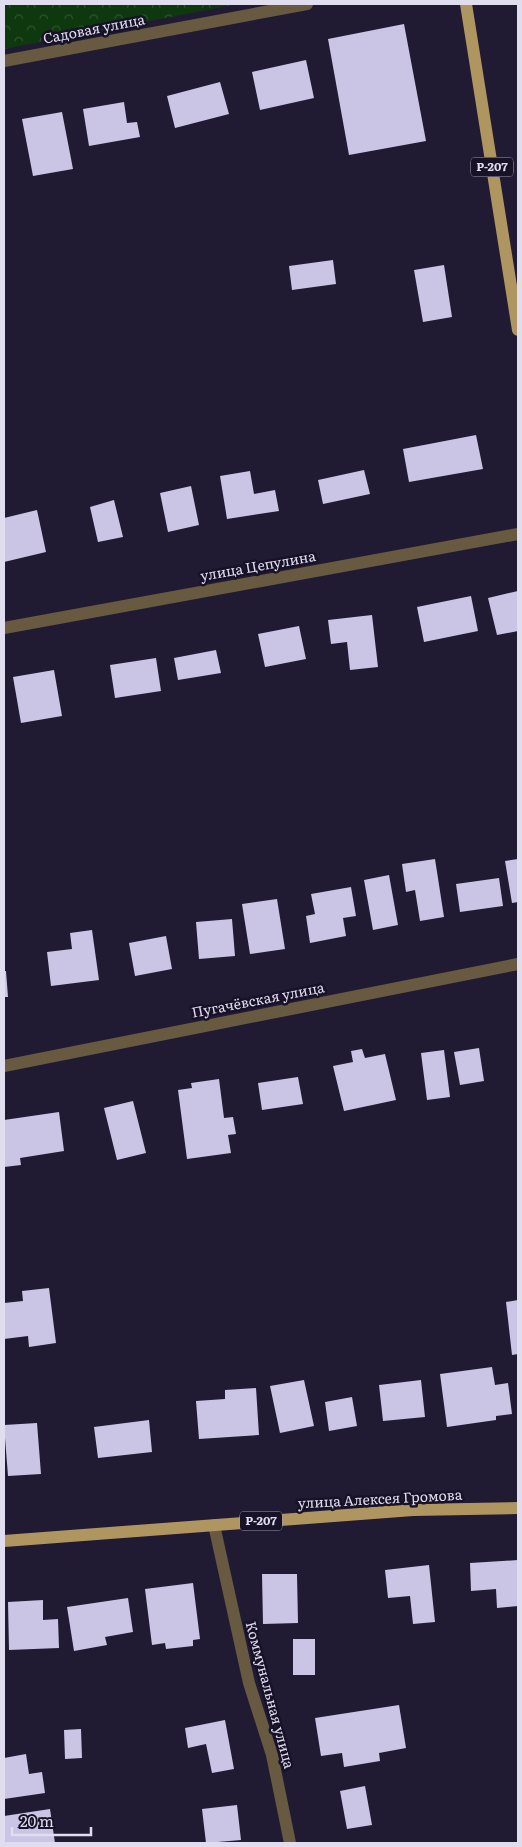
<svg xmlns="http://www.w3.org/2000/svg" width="522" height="1847" viewBox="0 0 522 1847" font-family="Literata,serif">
<defs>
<pattern id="forest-crowns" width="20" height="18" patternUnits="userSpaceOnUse" patternTransform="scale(1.25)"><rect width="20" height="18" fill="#0e380e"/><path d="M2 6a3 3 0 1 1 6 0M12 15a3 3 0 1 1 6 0" fill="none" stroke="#315431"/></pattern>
</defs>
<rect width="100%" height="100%" fill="#201b33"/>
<path fill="url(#forest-crowns)" d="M 4,4 L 238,4 L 4,49 Z"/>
<path fill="#cac5e5" d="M 404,24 L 426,141 L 349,155 L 328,39 Z
M 306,60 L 314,98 L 260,110 L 252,72 Z
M 220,82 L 229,114 L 175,128 L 167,96 Z
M 124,102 L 127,123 L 137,122 L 140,137 L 89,146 L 83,109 Z
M 62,112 L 73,169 L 33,176 L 22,119 Z
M 333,260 L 336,284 L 292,290 L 289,266 Z
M 444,265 L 452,317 L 423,322 L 414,270 Z
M 476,435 L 483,469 L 409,482 L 403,449 Z
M 364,470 L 370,494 L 323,504 L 318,480 Z
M 250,471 L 254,494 L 275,490 L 279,511 L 227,519 L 220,476 Z
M 191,486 L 199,525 L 168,532 L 160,493 Z
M 114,500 L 123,537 L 98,542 L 90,507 Z
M 37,510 L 46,552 L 4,562 L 4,518 Z
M 518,591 L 518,631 L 497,635 L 488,598 Z
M 471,596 L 478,631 L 424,642 L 417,607 Z
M 372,615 L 378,667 L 350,670 L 347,642 L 331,644 L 328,620 Z
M 299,626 L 306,659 L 265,667 L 258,634 Z
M 216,650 L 221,673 L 178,680 L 174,658 Z
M 156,658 L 161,691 L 115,698 L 110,665 Z
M 54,670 L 62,716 L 21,723 L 13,677 Z
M 435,859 L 444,917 L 420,921 L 415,890 L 406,892 L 402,864 Z
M 518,859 L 518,902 L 512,903 L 505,861 Z
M 389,875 L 398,925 L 373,930 L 364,880 Z
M 499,878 L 503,906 L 460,912 L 456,884 Z
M 351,887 L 356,916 L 343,918 L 346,936 L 310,943 L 306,916 L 315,914 L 311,894 Z
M 277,899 L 285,949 L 250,954 L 242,904 Z
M 232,919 L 235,956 L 199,959 L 196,922 Z
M 92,930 L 99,980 L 51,986 L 47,952 L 72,949 L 70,933 Z
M 166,936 L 172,969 L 135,976 L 129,943 Z
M 4,971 L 6,971 L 8,997 L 4,997 Z
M 479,1048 L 484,1081 L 460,1085 L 454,1052 Z
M 362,1049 L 365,1058 L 385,1054 L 396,1100 L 344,1111 L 333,1066 L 353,1062 L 351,1051 Z
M 444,1050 L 450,1097 L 427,1100 L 421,1053 Z
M 298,1077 L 303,1104 L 262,1110 L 258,1083 Z
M 219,1079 L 224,1118 L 233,1117 L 236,1134 L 228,1135 L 231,1153 L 187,1159 L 178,1090 L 192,1088 L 191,1083 Z
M 133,1101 L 146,1153 L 117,1160 L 104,1108 Z
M 59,1112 L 64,1151 L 20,1158 L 21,1165 L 4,1167 L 4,1120 Z
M 49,1288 L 56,1343 L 29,1347 L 28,1336 L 4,1339 L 4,1303 L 23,1301 L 22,1291 Z
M 518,1300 L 518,1354 L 512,1355 L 506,1302 Z
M 492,1367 L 495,1385 L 508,1383 L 512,1414 L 496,1416 L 496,1420 L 447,1427 L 440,1374 Z
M 304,1380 L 314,1426 L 280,1433 L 270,1386 Z
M 421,1380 L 425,1417 L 383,1421 L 379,1385 Z
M 256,1388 L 259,1435 L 199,1439 L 196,1401 L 225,1399 L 225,1390 Z
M 352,1397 L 357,1426 L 329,1431 L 325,1402 Z
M 149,1420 L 152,1452 L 98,1458 L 94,1427 Z
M 37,1423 L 41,1474 L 8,1476 L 4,1425 Z
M 518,1560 L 518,1606 L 497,1608 L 496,1589 L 471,1591 L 470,1563 Z
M 429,1565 L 435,1622 L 413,1624 L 410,1596 L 388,1598 L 385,1570 Z
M 262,1574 L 297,1574 L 298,1623 L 263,1624 Z
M 193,1583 L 200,1639 L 193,1640 L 193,1646 L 166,1649 L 165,1643 L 152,1645 L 145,1589 Z
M 128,1598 L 133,1632 L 105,1637 L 107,1645 L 74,1651 L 67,1607 Z
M 43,1600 L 43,1620 L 58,1619 L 59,1648 L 9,1650 L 8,1602 Z
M 293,1639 L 315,1639 L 315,1675 L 293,1675 Z
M 399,1705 L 406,1748 L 379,1753 L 380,1761 L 344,1767 L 342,1753 L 321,1756 L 315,1718 Z
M 225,1720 L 234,1769 L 212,1773 L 206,1744 L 188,1748 L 185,1728 Z
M 81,1729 L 82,1758 L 65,1759 L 64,1730 Z
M 26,1754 L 29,1774 L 42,1772 L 45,1793 L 4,1799 L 4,1758 Z
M 365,1786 L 372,1825 L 347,1829 L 340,1791 Z
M 237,1805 L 241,1840 L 206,1843 L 202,1809 Z
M 50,1809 L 55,1843 L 4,1843 L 4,1816 Z"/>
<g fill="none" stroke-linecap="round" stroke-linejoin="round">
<path stroke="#675a41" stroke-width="12" d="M 4,61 L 307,4
M 4,628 L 518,534
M 4,1066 L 518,964
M 214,1525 L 249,1683 L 272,1755 L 290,1843"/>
<path stroke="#af955f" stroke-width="12" d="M 466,4 L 518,330
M 4,1541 L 413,1510 L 518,1508"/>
</g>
<g text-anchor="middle" stroke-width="5" stroke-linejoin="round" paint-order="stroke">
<g fill="#171228" stroke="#a4a0b3" stroke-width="1">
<rect x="471" y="157.5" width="42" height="19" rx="4"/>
<rect x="240" y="1511.5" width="42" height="19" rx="4"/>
</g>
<g font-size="12" font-weight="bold" fill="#e0ddee">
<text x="492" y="171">Р-207</text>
<text x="261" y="1525">Р-207</text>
</g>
<g font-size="14" fill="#e0ddee" stroke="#171228">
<text transform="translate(94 29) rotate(-11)" y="5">Садовая улица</text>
<text transform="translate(258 566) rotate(-10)" y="5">улица Цепулина</text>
<text transform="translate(258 1000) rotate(-11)" y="5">Пугачёвская улица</text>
<text transform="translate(380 1499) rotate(-3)" y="5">улица Алексея Громова</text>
<text transform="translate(270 1695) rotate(75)" y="5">Коммунальная улица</text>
</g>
</g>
<rect width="522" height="1847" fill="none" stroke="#e0ddee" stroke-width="10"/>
<path d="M12 1827v8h79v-8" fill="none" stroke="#e0ddee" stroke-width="2.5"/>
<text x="20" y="1827" font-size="15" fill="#e0ddee" stroke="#171228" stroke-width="4" paint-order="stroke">20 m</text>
</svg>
